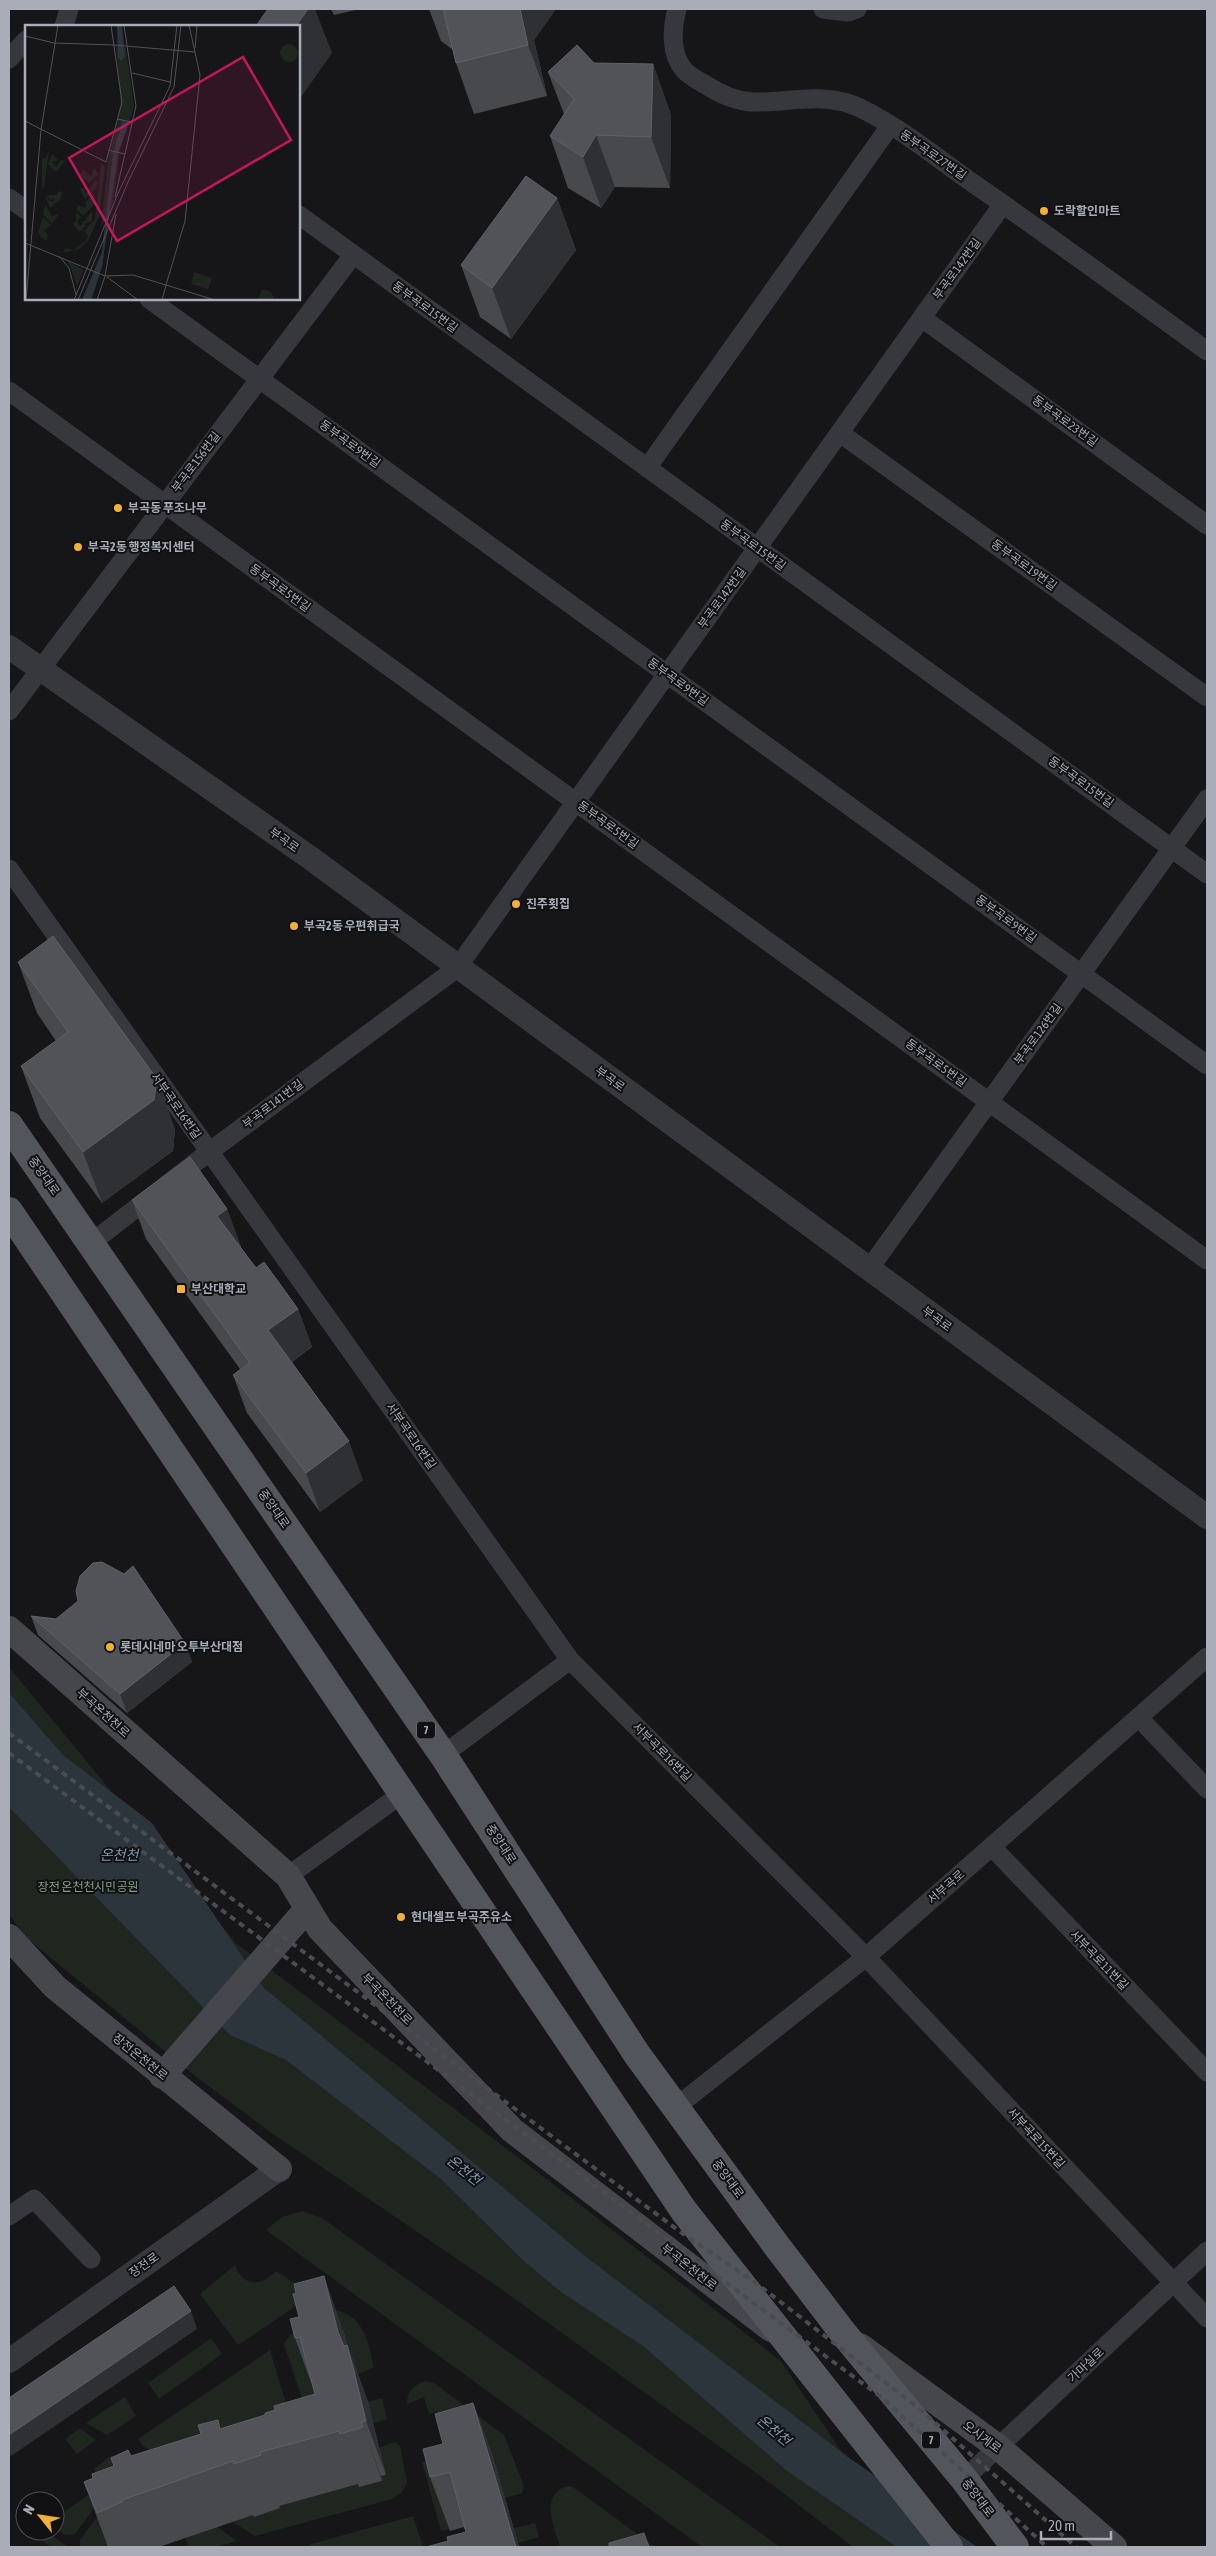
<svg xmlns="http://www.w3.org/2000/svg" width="1216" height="2556" viewBox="0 0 1216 2556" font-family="'Asap Condensed','Noto Sans KR',sans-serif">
<rect width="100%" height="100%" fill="#161618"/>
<path fill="#1e261f" d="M 9,1667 L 236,1943 L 574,2200 L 781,2361 L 905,2547 L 853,2547 L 774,2486 L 497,2286 L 273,2134 L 199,2079 L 24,1936 L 9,1914 Z
M 302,2211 L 322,2218 L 780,2547 L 702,2547 L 266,2230 L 282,2217 Z
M 235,2265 C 243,2287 261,2287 276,2271 L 296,2284 L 300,2297 L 296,2306 L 238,2345 L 200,2294 Z
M 330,2310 C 363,2311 368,2341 374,2367 L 352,2377 L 359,2404 L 382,2398 L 387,2419 L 363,2427 L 369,2451 L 395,2442 L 400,2446 L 407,2483 L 401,2493 L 392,2499 L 255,2536 L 234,2523 L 217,2502 L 306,2411 L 284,2344 C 294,2327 313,2318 330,2310 Z
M 211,2338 L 222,2354 L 159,2399 L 148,2383 Z
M 270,2350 L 287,2407 L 285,2417 L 153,2452 L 143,2446 L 138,2439 Z
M 426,2381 L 434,2383 L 504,2435 L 524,2486 L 522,2493 L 498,2500 L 506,2530 L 535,2523 L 539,2537 L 509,2546 L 478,2522 L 441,2531 L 422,2462 L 448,2456 L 437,2411 L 429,2414 L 424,2397 L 407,2404 C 407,2390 414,2385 426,2381 Z
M 125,2397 L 136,2416 L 107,2435 L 86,2423 Z
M 80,2428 L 96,2440 L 77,2454 L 65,2439 Z
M 111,2456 L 116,2456 L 122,2471 L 75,2534 L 65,2535 L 55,2527 L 55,2504 L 62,2513 L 103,2485 L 94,2469 Z
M 134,2467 L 237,2541 L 216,2547 L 189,2547 L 183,2533 L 157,2542 L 159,2547 L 80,2547 L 80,2540 Z
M 568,2486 L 573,2487 L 655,2547 L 635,2547 L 633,2540 L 606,2547 L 560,2547 C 554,2527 539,2493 568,2486 Z
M 413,2516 L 423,2546 L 309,2547 L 311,2544 Z
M 37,2531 L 46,2531 L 68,2547 L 51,2547 L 34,2535 Z"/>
<path fill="#2c353c" d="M 9,1693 L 63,1755 L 152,1823 L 263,1987 L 585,2256 L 848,2457 L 977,2547 L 897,2547 L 786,2470 L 643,2346 L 561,2292 L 524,2261 L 441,2179 L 286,2060 L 230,2035 L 9,1807 Z"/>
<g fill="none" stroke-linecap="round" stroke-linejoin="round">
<path stroke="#37383d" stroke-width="19" d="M 677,9 C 672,28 670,54 684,70 C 689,76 699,81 706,85 C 720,94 735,101 752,102 C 789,103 825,91 860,108 C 898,126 933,155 967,179 C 1048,235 1127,293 1207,351
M 823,9 L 848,12 L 857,9
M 64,26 L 69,9
M 9,59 L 26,40
M 9,198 L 26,210
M 299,215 L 1207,874
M 149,299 L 1207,1065
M 922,318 L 1207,525
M 9,391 L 1207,1260
M 840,433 L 1207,697
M 647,468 L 890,126
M 9,711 L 353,255
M 9,869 L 570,1660 L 866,1957 L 1207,2318
M 91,1243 L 209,1152 L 457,968 L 1003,204
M 869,1269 L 1207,799
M 1139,1718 L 1207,1789
M 443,1755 L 570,1660
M 992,1847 L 1207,2072
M 288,1876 L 403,1793
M 676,2107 L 866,1957 L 1207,1657
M 9,2216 L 34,2199 L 91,2259
M 964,2479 L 1207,2251"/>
<path stroke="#37383d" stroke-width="24" d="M 9,647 L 309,857 L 1207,1517
M 9,2361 L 279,2169"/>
<path stroke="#45474d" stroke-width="26" d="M 9,1629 L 288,1876 L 320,1929 L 512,2130 L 771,2329
M 9,1937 L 55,1987 L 279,2169
M 162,2076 L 307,1909
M 860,2346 L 998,2447 L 1114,2547"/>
<path stroke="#53555c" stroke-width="28" d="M 9,1125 L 443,1755 L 636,2053 L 776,2245 L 844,2334 L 964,2479 L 1015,2547
M 9,1211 L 684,2211 L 949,2547"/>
<path stroke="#4a4c52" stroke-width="4" stroke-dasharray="6 5" stroke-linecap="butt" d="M 9,1733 L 686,2236 L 752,2280 L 916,2406 L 1076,2547
M 9,1753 L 881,2397 L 1047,2547"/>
</g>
<path fill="#47494d" d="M 331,9 L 360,9 L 334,15 Z
M 429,9 L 556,9 L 534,40 L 547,96 L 474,114 L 456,63 L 453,50 L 441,41 Z
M 594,63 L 653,64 L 671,115 L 670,188 L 615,187 L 601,208 L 568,188 L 550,136 L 564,114 L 548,72 Z
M 557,198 L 576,250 L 511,339 L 480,317 L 461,265 Z
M 18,962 L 157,1079 L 175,1130 L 173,1151 L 102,1203 L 40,1118 L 21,1066 L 56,1041 L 37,1013 Z
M 132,1200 L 227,1209 L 241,1247 L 241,1248 L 256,1268 L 298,1309 L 312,1347 L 292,1362 L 363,1480 L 320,1512 L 247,1413 L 233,1375 L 240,1369 L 146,1239 Z
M 31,1616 L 56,1619 L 185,1643 L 192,1662 L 127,1713 L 38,1635 Z
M 290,2319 L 343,2330 L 348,2347 L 367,2399 L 386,2475 L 381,2476 L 382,2481 L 359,2487 L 358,2484 L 279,2506 L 280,2508 L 254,2517 L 253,2515 L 159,2547 L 108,2547 L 84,2482 L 93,2478 L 131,2456 L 265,2415 L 275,2410 L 315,2394 L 312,2385 L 295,2338 Z
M 473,2403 L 493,2457 L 519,2547 L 426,2547 L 448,2541 L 466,2532 L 464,2527 L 450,2531 L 430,2477 L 443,2444 Z"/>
<path fill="#2f3033" d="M 308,9 L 315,9 L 332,53 L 299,100 L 299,26 L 296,26 Z
M 520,9 L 556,9 L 534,40 L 547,96 L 528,45 Z
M 653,64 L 671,115 L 670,188 L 651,137 Z
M 596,135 L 615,187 L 601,208 L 583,157 Z
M 557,198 L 576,250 L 511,339 L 492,288 Z
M 157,1079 L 175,1130 L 173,1151 L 102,1203 L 83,1152 Z
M 227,1209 L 241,1247 L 231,1254 L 217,1216 Z
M 298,1309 L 312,1347 L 282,1369 L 268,1330 Z
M 349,1441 L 363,1480 L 320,1512 L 306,1473 Z
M 185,1643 L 192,1662 L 127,1713 L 120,1694 Z
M 324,2276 L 343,2330 L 348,2347 L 367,2399 L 386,2475 L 366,2421 L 338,2332 Z
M 191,2311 L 197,2329 L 11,2456 L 9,2450 L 9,2435 Z
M 473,2403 L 493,2457 L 519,2547 L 516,2547 Z
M 361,2422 L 381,2476 L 382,2481 L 363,2427 Z"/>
<path fill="#525359" stroke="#5f6168" d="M 268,9 L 308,9 L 296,26 L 256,26 Z
M 443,9 L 520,9 L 528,45 L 456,63 Z
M 577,45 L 594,63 L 653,64 L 651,137 L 596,135 L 583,157 L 550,136 L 574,99 L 548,72 Z
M 526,176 L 557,198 L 492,288 L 461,265 Z
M 53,936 L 157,1079 L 154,1100 L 83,1152 L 21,1066 L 68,1032 L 18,962 Z
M 190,1157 L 227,1209 L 217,1216 L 256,1268 L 264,1262 L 298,1309 L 268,1330 L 349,1441 L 306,1473 L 233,1375 L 250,1363 L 132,1200 Z
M 102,1562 L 124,1574 L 133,1566 L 185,1643 L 120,1694 L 31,1616 L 56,1619 L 78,1601 L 76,1591 L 80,1576 L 93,1563 Z
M 324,2276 L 338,2332 L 344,2346 L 347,2345 L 354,2371 L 366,2421 L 361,2422 L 363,2427 L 340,2434 L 339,2431 L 260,2452 L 261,2455 L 234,2464 L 233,2461 L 122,2500 L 122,2502 L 97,2513 L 84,2482 L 93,2478 L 92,2474 L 114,2466 L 111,2458 L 128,2450 L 131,2456 L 201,2434 L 198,2425 L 218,2420 L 220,2429 L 265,2415 L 265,2413 L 275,2410 L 274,2406 L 315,2394 L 300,2337 L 295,2338 L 290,2319 L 299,2317 L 293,2294 L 296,2293 L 294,2284 Z
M 174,2286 L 191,2311 L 9,2435 L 9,2398 Z
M 473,2403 L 516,2547 L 426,2547 L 448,2541 L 447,2537 L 466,2532 L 450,2472 L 430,2477 L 423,2449 L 443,2444 L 435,2414 Z
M 644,2533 L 649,2547 L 609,2547 L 609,2543 Z"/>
<g fill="#f2b134" stroke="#111113" stroke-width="2">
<circle cx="1044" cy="211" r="5"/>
<circle cx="118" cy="508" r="5"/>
<circle cx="78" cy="547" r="5"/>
<circle cx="516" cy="904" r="5"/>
<circle cx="294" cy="926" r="5"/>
<rect x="176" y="1284" width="10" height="10" rx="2.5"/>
<circle cx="110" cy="1647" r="5"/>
<circle cx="401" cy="1917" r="5"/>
</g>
<g text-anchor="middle" stroke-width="4" stroke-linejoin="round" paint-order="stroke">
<g fill="#111113" stroke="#7b7e86" stroke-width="1">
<rect x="417" y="1721.5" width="18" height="17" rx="4"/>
<rect x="922" y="2431.5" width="18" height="17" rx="4"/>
</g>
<g font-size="11" font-weight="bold" fill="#a8adb8">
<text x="426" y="1734">7</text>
<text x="931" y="2444">7</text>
</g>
<g font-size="12" fill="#a8adb8" stroke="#111113">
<text transform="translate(933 155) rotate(35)" y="4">동부곡로27번길</text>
<text transform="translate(957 269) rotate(-54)" y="4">부곡로142번길</text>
<text transform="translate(425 307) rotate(36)" y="4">동부곡로15번길</text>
<text transform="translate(1065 421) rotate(36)" y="4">동부곡로23번길</text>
<text transform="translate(350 444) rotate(36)" y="4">동부곡로9번길</text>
<text transform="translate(196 462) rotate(-53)" y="4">부곡로156번길</text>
<text transform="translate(753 545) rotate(36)" y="4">동부곡로15번길</text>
<text transform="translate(1024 565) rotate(36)" y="4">동부곡로19번길</text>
<text transform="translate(280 588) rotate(36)" y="4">동부곡로5번길</text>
<text transform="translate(722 598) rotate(-54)" y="4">부곡로142번길</text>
<text transform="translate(678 682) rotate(36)" y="4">동부곡로9번길</text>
<text transform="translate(1081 782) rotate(36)" y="4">동부곡로15번길</text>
<text transform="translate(608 825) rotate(36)" y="4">동부곡로5번길</text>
<text transform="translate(284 840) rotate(35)" y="4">부곡로</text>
<text transform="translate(1006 919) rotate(36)" y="4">동부곡로9번길</text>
<text transform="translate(1038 1034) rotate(-54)" y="4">부곡로126번길</text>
<text transform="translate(936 1063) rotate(36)" y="4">동부곡로5번길</text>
<text transform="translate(610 1079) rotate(36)" y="4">부곡로</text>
<text transform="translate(273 1104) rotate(-37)" y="4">부곡로141번길</text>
<text transform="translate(176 1106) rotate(55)" y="4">서부곡로16번길</text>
<text transform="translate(44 1176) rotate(55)" y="4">중앙대로</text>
<text transform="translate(937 1319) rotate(36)" y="4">부곡로</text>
<text transform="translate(411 1436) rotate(55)" y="4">서부곡로16번길</text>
<text transform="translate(274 1509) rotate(55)" y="4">중앙대로</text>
<text transform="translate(103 1713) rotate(42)" y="4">부곡온천천로</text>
<text transform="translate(662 1752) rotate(45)" y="4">서부곡로16번길</text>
<text transform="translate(501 1844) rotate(57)" y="4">중앙대로</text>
<text transform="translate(946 1887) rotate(-41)" y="4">서부곡로</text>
<text transform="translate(1099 1960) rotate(46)" y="4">서부곡로11번길</text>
<text transform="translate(387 1999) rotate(46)" y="4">부곡온천천로</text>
<text transform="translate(140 2057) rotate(39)" y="4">장전온천천로</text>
<text transform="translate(1036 2138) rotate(47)" y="4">서부곡로15번길</text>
<text transform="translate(728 2179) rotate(54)" y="4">중앙대로</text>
<text transform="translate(144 2265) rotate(-35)" y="4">장전로</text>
<text transform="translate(689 2267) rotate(38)" y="4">부곡온천천로</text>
<text transform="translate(1086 2365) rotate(-43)" y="4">가마실로</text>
<text transform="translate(982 2437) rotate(37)" y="4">오시게로</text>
<text transform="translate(978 2498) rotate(53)" y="4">중앙대로</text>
</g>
<g font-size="12" font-weight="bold" fill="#a8adb8" stroke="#111113" text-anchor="start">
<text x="1054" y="215">도락할인마트</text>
<text x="128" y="512">부곡동 푸조나무</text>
<text x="88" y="551">부곡2동 행정복지센터</text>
<text x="526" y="908">진주횟집</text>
<text x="304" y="930">부곡2동 우편취급국</text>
<text x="191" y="1293">부산대학교</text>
<text x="120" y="1651">롯데시네마 오투부산대점</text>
<text x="411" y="1921">현대셀프 부곡주유소</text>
</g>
<g font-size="12" fill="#7fa381" stroke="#111113">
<text x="88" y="1891">장전 온천천시민공원</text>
</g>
<g font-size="14" font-style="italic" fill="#7f9bb3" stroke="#111113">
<text x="119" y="1860">온천천</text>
<text transform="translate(464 2170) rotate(38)" y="5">온천천</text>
<text transform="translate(774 2430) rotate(40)" y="5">온천천</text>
</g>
</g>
<g transform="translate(25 25)">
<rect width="275" height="275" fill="#161618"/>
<path d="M255 28a9 9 0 1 1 18 0a9 9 0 1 1-18 0ZM 91,22 L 101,24 L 109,82 L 95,125 L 88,179 L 76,202 L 84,128 L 96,82 ZM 24,125 L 19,162 L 17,163 L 17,134 L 21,133 ZM 27,129 L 33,135 L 27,137 L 31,142 L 36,135 L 40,136 L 31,147 L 23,139 ZM 76,138 L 80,142 L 74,192 L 63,216 L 54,224 L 38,228 L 40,223 L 49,225 L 61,215 L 63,211 L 59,206 L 70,194 ZM 58,144 L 66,152 L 69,144 L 74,149 L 64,158 L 55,150 ZM 70,155 L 73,156 L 72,163 L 60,174 L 54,163 L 59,163 L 61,168 ZM 33,166 L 37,167 L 36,174 L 25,183 L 20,171 L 27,177 L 30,173 L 26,175 L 21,170 L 32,170 ZM 69,169 L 69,180 L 58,191 L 52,185 L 52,180 L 61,183 L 60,177 ZM 20,180 L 27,191 L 34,189 L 27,199 L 18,189 ZM 67,186 L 67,196 L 59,199 L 61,201 L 54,207 L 48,199 L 51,196 L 51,188 L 57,192 L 52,196 L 55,201 ZM 18,192 L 26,200 L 20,205 L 17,203 L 23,210 L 21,216 L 13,210 L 17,210 L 13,208 ZM 42,236 L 59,245 L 52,261 L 46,243 ZM 169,247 L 187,253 L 183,264 L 166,259 ZM 237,264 L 246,267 L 250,275 L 233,275 Z" fill="#1e261f"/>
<path d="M 92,0 L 97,0 L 100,32 L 96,36 L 93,32 ZM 97,96 L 104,97 L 93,129 L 77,242 L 66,275 L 57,275 L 77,227 L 88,128 Z" fill="#2c353c"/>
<path fill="none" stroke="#505258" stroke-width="1" d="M 0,11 L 29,18 L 89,20M 89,20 L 170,27M 170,23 L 172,0M 107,48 L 145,57M 92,94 L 107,97M 0,96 L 81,137M 16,105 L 33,0M 83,125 L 100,129M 81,137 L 97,77 L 86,0M 90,172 L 111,81 L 99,0M 0,218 L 80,251M 34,231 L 44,243 L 51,270M 80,251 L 108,250 L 190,275M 82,252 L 113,275M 141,260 L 160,196 L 175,50 L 164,0M 1,275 L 16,105M 49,275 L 94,166 L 145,61 L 152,0M 53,275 L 103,157 L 149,62 L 156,0M 72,275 L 80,251 L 91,189M 137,275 L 141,260"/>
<path fill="#c2185b" fill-opacity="0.15" stroke="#c2185b" stroke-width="2.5" d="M 218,32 L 266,115 L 92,216 L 44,133 Z"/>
<rect width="275" height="275" fill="none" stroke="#a8adb8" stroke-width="2.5"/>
</g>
<rect width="1216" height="2556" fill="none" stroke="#a8adb8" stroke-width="20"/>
<g transform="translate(40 2516) rotate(300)"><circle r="24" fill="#111113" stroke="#4d4f55"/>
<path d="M0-4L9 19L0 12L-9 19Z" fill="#f2b134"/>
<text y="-8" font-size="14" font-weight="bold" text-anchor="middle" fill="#a8adb8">N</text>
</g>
<path d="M1041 2531v8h70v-8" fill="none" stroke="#a8adb8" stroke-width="2.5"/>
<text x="1048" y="2531" font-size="15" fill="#a8adb8" stroke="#111113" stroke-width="4" paint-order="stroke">20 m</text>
</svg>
